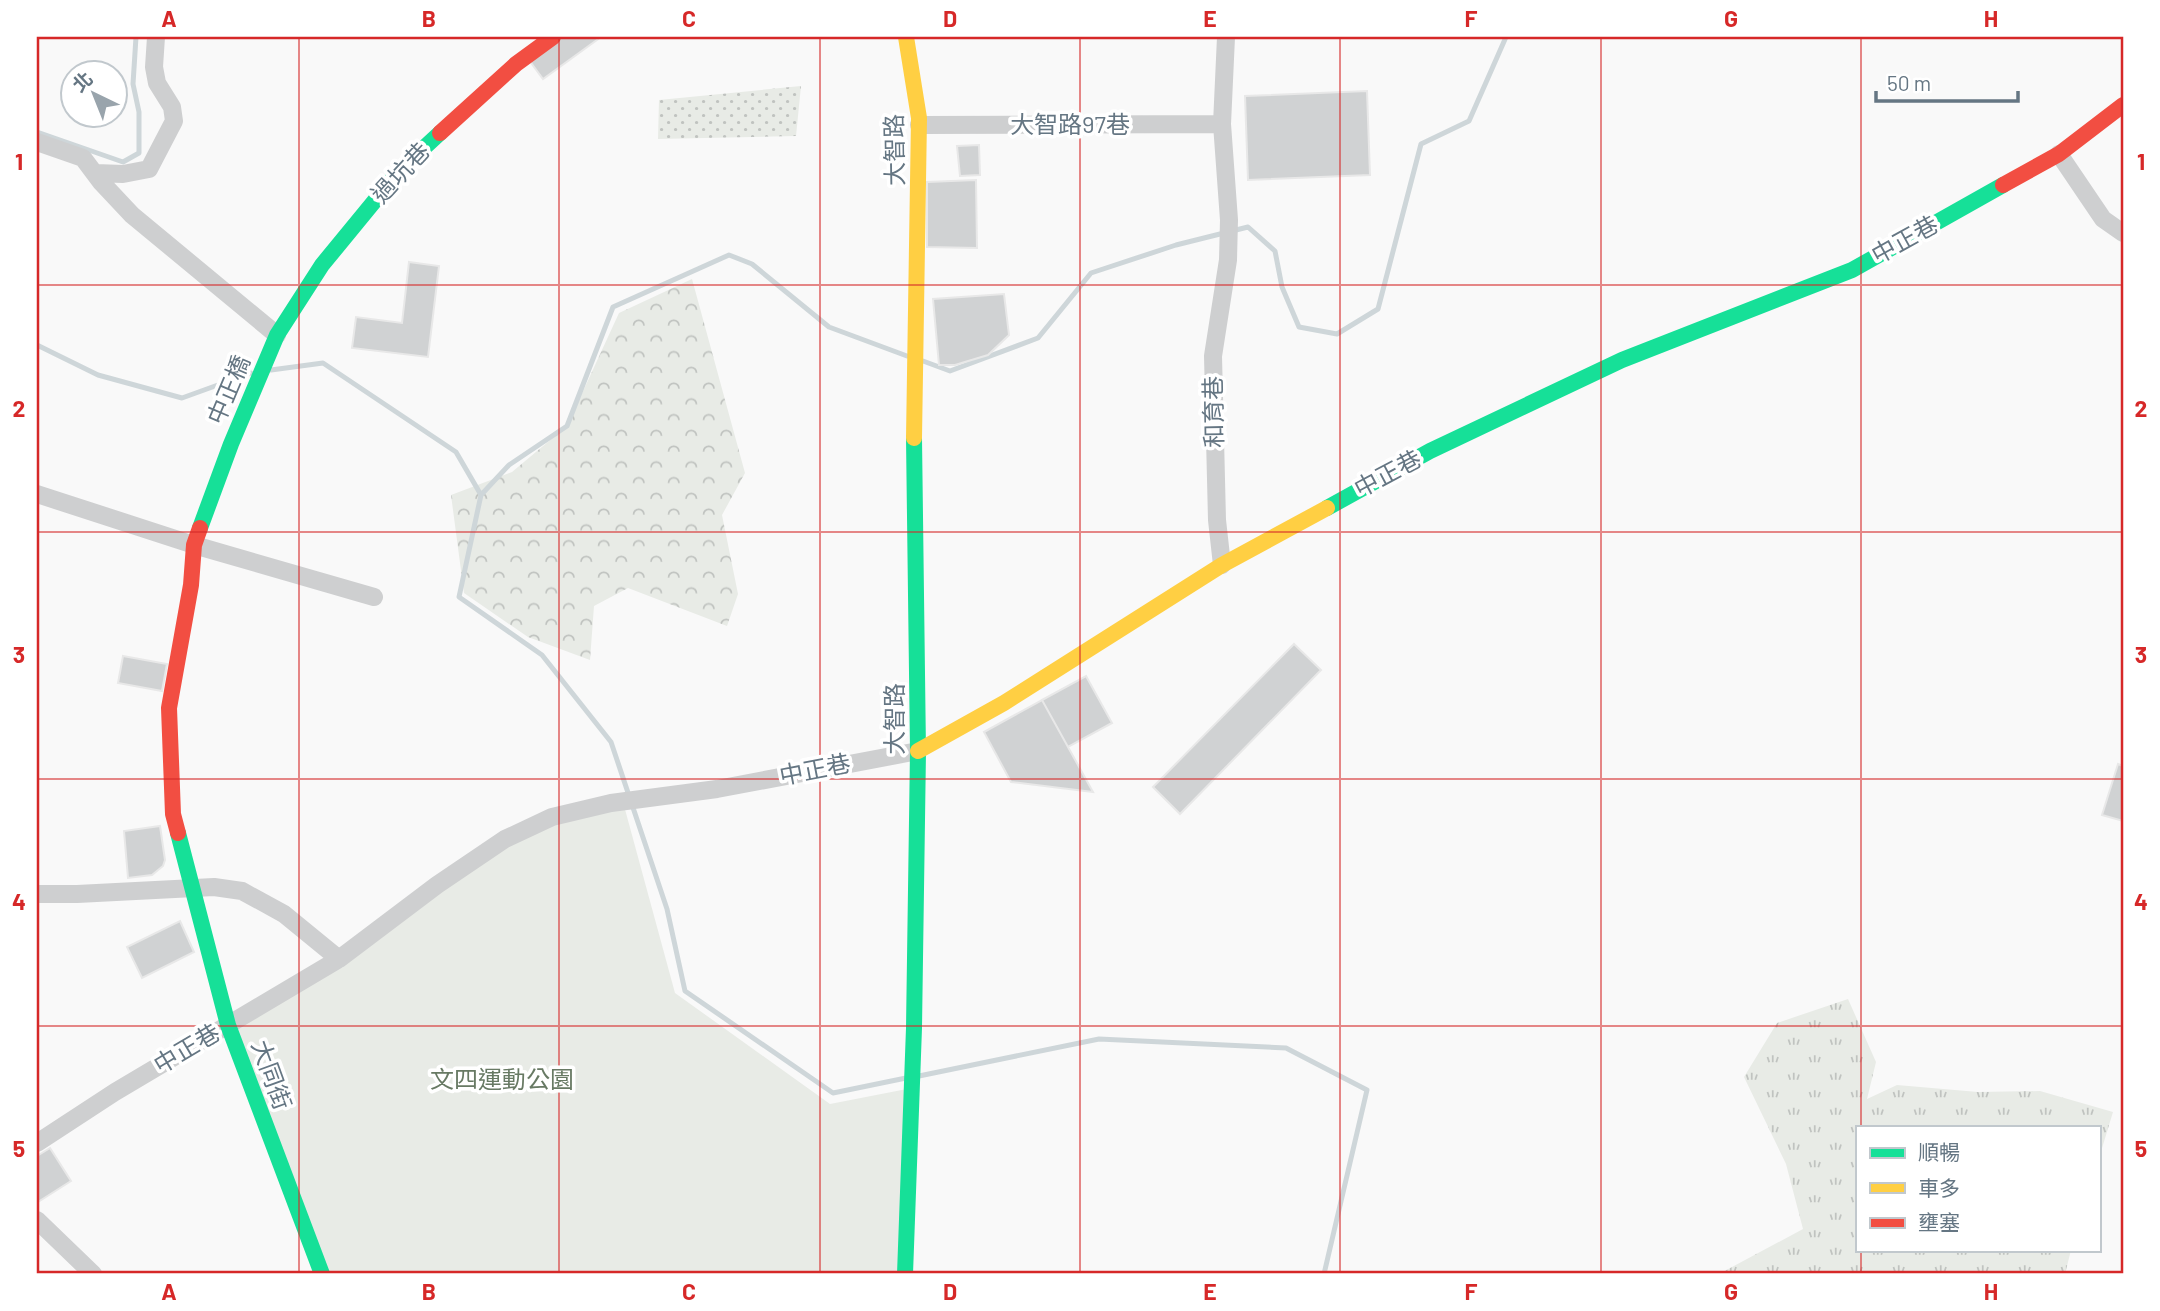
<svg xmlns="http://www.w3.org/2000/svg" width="2160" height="1311" viewBox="0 0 2160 1311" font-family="Barlow,'Noto Sans TC',sans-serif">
<defs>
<pattern id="grass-tufts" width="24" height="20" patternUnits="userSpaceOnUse" patternTransform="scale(1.75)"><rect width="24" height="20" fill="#e8ebe6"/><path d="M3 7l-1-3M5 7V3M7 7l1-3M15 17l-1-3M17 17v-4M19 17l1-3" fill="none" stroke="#c0c3c0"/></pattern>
<pattern id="forest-crowns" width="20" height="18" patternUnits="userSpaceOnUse" patternTransform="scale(1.75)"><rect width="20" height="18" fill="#e8ebe6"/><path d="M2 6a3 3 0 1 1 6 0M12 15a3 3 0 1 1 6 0" fill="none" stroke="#c0c3c0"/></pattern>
<pattern id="garden-dots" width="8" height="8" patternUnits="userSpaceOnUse" patternTransform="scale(1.75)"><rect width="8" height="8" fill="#e8ebe6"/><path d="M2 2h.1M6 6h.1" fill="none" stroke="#c0c3c0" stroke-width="1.8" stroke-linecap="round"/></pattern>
</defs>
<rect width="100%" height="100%" fill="#f9f9f9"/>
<path fill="url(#grass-tufts)" d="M 1848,999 L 1876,1062 L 1867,1099 L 1897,1085 L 1978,1092 L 2040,1091 L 2113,1112 L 2099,1158 L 2099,1127 L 1857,1127 L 1857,1250 L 2071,1250 L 2065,1274 L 1719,1274 L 1803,1229 L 1786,1164 L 1744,1077 L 1777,1023 Z"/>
<path fill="url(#forest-crowns)" d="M 692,279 L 745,473 L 722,515 L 738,594 L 727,626 L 628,588 L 594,606 L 590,660 L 528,637 L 464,593 L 451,495 L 512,472 L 567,426 L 619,313 Z"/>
<path fill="#e8ebe6" d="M 623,802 L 675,993 L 830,1104 L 912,1088 L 907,1274 L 324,1274 L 235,1028 L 505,839 Z"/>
<path fill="url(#garden-dots)" d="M 801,86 L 796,136 L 658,139 L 659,100 Z"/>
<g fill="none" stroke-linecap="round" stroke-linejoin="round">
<path stroke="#ced6d9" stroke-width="5" d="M 37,132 L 123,162 L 139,153 L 139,112 L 133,84 L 136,37
M 37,345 L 98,375 L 182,398 L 251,373
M 923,361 L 950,371 L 1038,338 L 1091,273 L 1176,245 L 1248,227 L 1275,251 L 1282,287 L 1299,327 L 1337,334 L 1378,309 L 1421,144 L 1469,121 L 1506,37
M 271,370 L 323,363 L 456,452 L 481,495 L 459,597 L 542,655 L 611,742 L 667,909 L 685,991 L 833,1093 L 906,1078
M 481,495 L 509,465 L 567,426 L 613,307 L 729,255 L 752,264 L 829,327 L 907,356
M 919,1076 L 1099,1039 L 1286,1048 L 1367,1090 L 1324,1274"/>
</g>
<path fill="#d0d2d3" stroke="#e8e8e8" stroke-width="2" d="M 553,37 L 601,37 L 543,79 L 526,56 Z
M 1367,91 L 1370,175 L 1248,180 L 1245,96 Z
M 979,145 L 980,175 L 960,176 L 957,146 Z
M 976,180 L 977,248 L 927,247 L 927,182 Z
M 409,262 L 439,266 L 428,357 L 352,348 L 356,317 L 402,323 Z
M 1004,294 L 1009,335 L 988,355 L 955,365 L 939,365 L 933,299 Z
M 1294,644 L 1321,670 L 1180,814 L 1153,787 Z
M 123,656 L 167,664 L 162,691 L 118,683 Z
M 1086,676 L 1112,723 L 1068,747 L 1042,700 Z
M 1042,700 L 1068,747 L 1093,792 L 1011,782 L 984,732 Z
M 2118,764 L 2123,766 L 2123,821 L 2102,815 Z
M 160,826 L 165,860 L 163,866 L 152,875 L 128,878 L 124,831 Z
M 180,921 L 194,952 L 142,978 L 127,947 Z
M 50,1148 L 71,1181 L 38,1202 L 37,1156 Z"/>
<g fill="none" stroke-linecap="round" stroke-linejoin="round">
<path stroke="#cecfd0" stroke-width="18" d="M 919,125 L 1222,124
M 37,142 L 83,158 L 101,182 L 132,215 L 277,335
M 2059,154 L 2103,219 L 2123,233
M 95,173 L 123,174 L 149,169 L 174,121 L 172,107 L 157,83 L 154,67 L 156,37
M 37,494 L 194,545 L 374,597
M 1222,565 L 1217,520 L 1213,356 L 1228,260 L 1229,220 L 1222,124 L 1226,37
M 37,894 L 77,894 L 214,887 L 242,891 L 284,914 L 339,959
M 37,1143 L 115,1092 L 339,959 L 437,885 L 505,839 L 552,817 L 611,803 L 717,789 L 918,751
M 37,1220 L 93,1274"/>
<path stroke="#16e098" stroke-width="16" d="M 1327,508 L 1430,451 L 1622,360 L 1852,270 L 2003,185
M 200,528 L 231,444 L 277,335 L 322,265 L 400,170 L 440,133
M 178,833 L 228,1025 L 322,1274
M 905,1274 L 914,1028 L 918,751 L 914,438"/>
<path stroke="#ffcf43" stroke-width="16" d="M 906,37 L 919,118 L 914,438
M 918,751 L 1004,703 L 1222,565 L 1327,508"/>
<path stroke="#f24e42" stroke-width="16" d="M 440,133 L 516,64 L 553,37
M 2003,185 L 2059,154 L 2123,105
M 178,833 L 173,814 L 169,708 L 191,585 L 194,545 L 200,528"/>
</g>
<path fill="none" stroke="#d62828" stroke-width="2" stroke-opacity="0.55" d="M 299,37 L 299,1274M 559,37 L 559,1274M 820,37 L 820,1274M 1080,37 L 1080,1274M 1340,37 L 1340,1274M 1601,37 L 1601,1274M 1861,37 L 1861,1127M 37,285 L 2123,285M 37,532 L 2123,532M 37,779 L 2123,779M 37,1026 L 2123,1026M 1861,1250 L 1861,1274"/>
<g text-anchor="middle" stroke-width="7" stroke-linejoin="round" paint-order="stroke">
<g font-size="24" fill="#657683" stroke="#fff">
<text x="1070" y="133">大智路97巷</text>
<text transform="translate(895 150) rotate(-91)" y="8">大智路</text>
<text transform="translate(401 173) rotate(-47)" y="8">過坑巷</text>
<text transform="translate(1905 240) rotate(-29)" y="8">中正巷</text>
<text transform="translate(229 390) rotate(-67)" y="8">中正橋</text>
<text transform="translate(1214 412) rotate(-91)" y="8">和育巷</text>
<text transform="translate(1388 474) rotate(-28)" y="8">中正巷</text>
<text transform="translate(895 719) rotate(-90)" y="8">大智路</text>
<text transform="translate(815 770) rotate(-11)" y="8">中正巷</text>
<text transform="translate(187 1049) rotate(-31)" y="8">中正巷</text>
<text transform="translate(271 1075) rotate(70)" y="8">大同街</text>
</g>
<g font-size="24" fill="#687a64" stroke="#fff">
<text x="502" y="1088">文四運動公園</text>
</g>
</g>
<rect width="2160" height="1311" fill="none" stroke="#ffffff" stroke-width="77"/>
<rect x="1856" y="1126" width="245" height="126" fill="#ffffff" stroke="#c1c8cd" stroke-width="2"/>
<rect x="1870" y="1148" width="35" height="10" fill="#16e098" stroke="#c1c8cd" stroke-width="2"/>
<text x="1918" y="1160" font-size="21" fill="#657683">順暢</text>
<rect x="1870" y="1183" width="35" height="10" fill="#ffcf43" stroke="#c1c8cd" stroke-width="2"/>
<text x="1918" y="1196" font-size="21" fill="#657683">車多</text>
<rect x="1870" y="1218" width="35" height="10" fill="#f24e42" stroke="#c1c8cd" stroke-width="2"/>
<text x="1918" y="1230" font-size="21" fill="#657683">壅塞</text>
<g transform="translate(94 94) rotate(317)"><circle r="33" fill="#ffffff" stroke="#c1c8cd" stroke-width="2"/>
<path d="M0-5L12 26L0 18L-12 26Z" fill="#99a4ac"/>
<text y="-10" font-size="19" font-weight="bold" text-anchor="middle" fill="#657683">北</text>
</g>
<path d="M1876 91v10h142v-10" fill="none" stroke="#657683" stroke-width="3.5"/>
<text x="1887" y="91" font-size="21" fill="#657683" stroke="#ffffff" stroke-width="5" paint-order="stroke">50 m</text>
<rect x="38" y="38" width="2084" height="1234" fill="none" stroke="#d62828" stroke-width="2.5"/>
<g font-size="23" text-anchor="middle" font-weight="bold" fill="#d62828">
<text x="169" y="27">A</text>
<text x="429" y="27">B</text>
<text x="689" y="27">C</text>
<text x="950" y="27">D</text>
<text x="1210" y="27">E</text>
<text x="1471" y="27">F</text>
<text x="1731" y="27">G</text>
<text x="1991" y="27">H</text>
<text x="19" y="170">1</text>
<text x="2141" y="170">1</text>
<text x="19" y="417">2</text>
<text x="2141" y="417">2</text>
<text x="19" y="663">3</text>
<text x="2141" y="663">3</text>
<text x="19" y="910">4</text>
<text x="2141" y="910">4</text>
<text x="19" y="1157">5</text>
<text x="2141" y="1157">5</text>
<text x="169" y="1300">A</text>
<text x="429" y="1300">B</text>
<text x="689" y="1300">C</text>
<text x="950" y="1300">D</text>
<text x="1210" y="1300">E</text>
<text x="1471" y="1300">F</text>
<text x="1731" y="1300">G</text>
<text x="1991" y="1300">H</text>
</g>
</svg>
